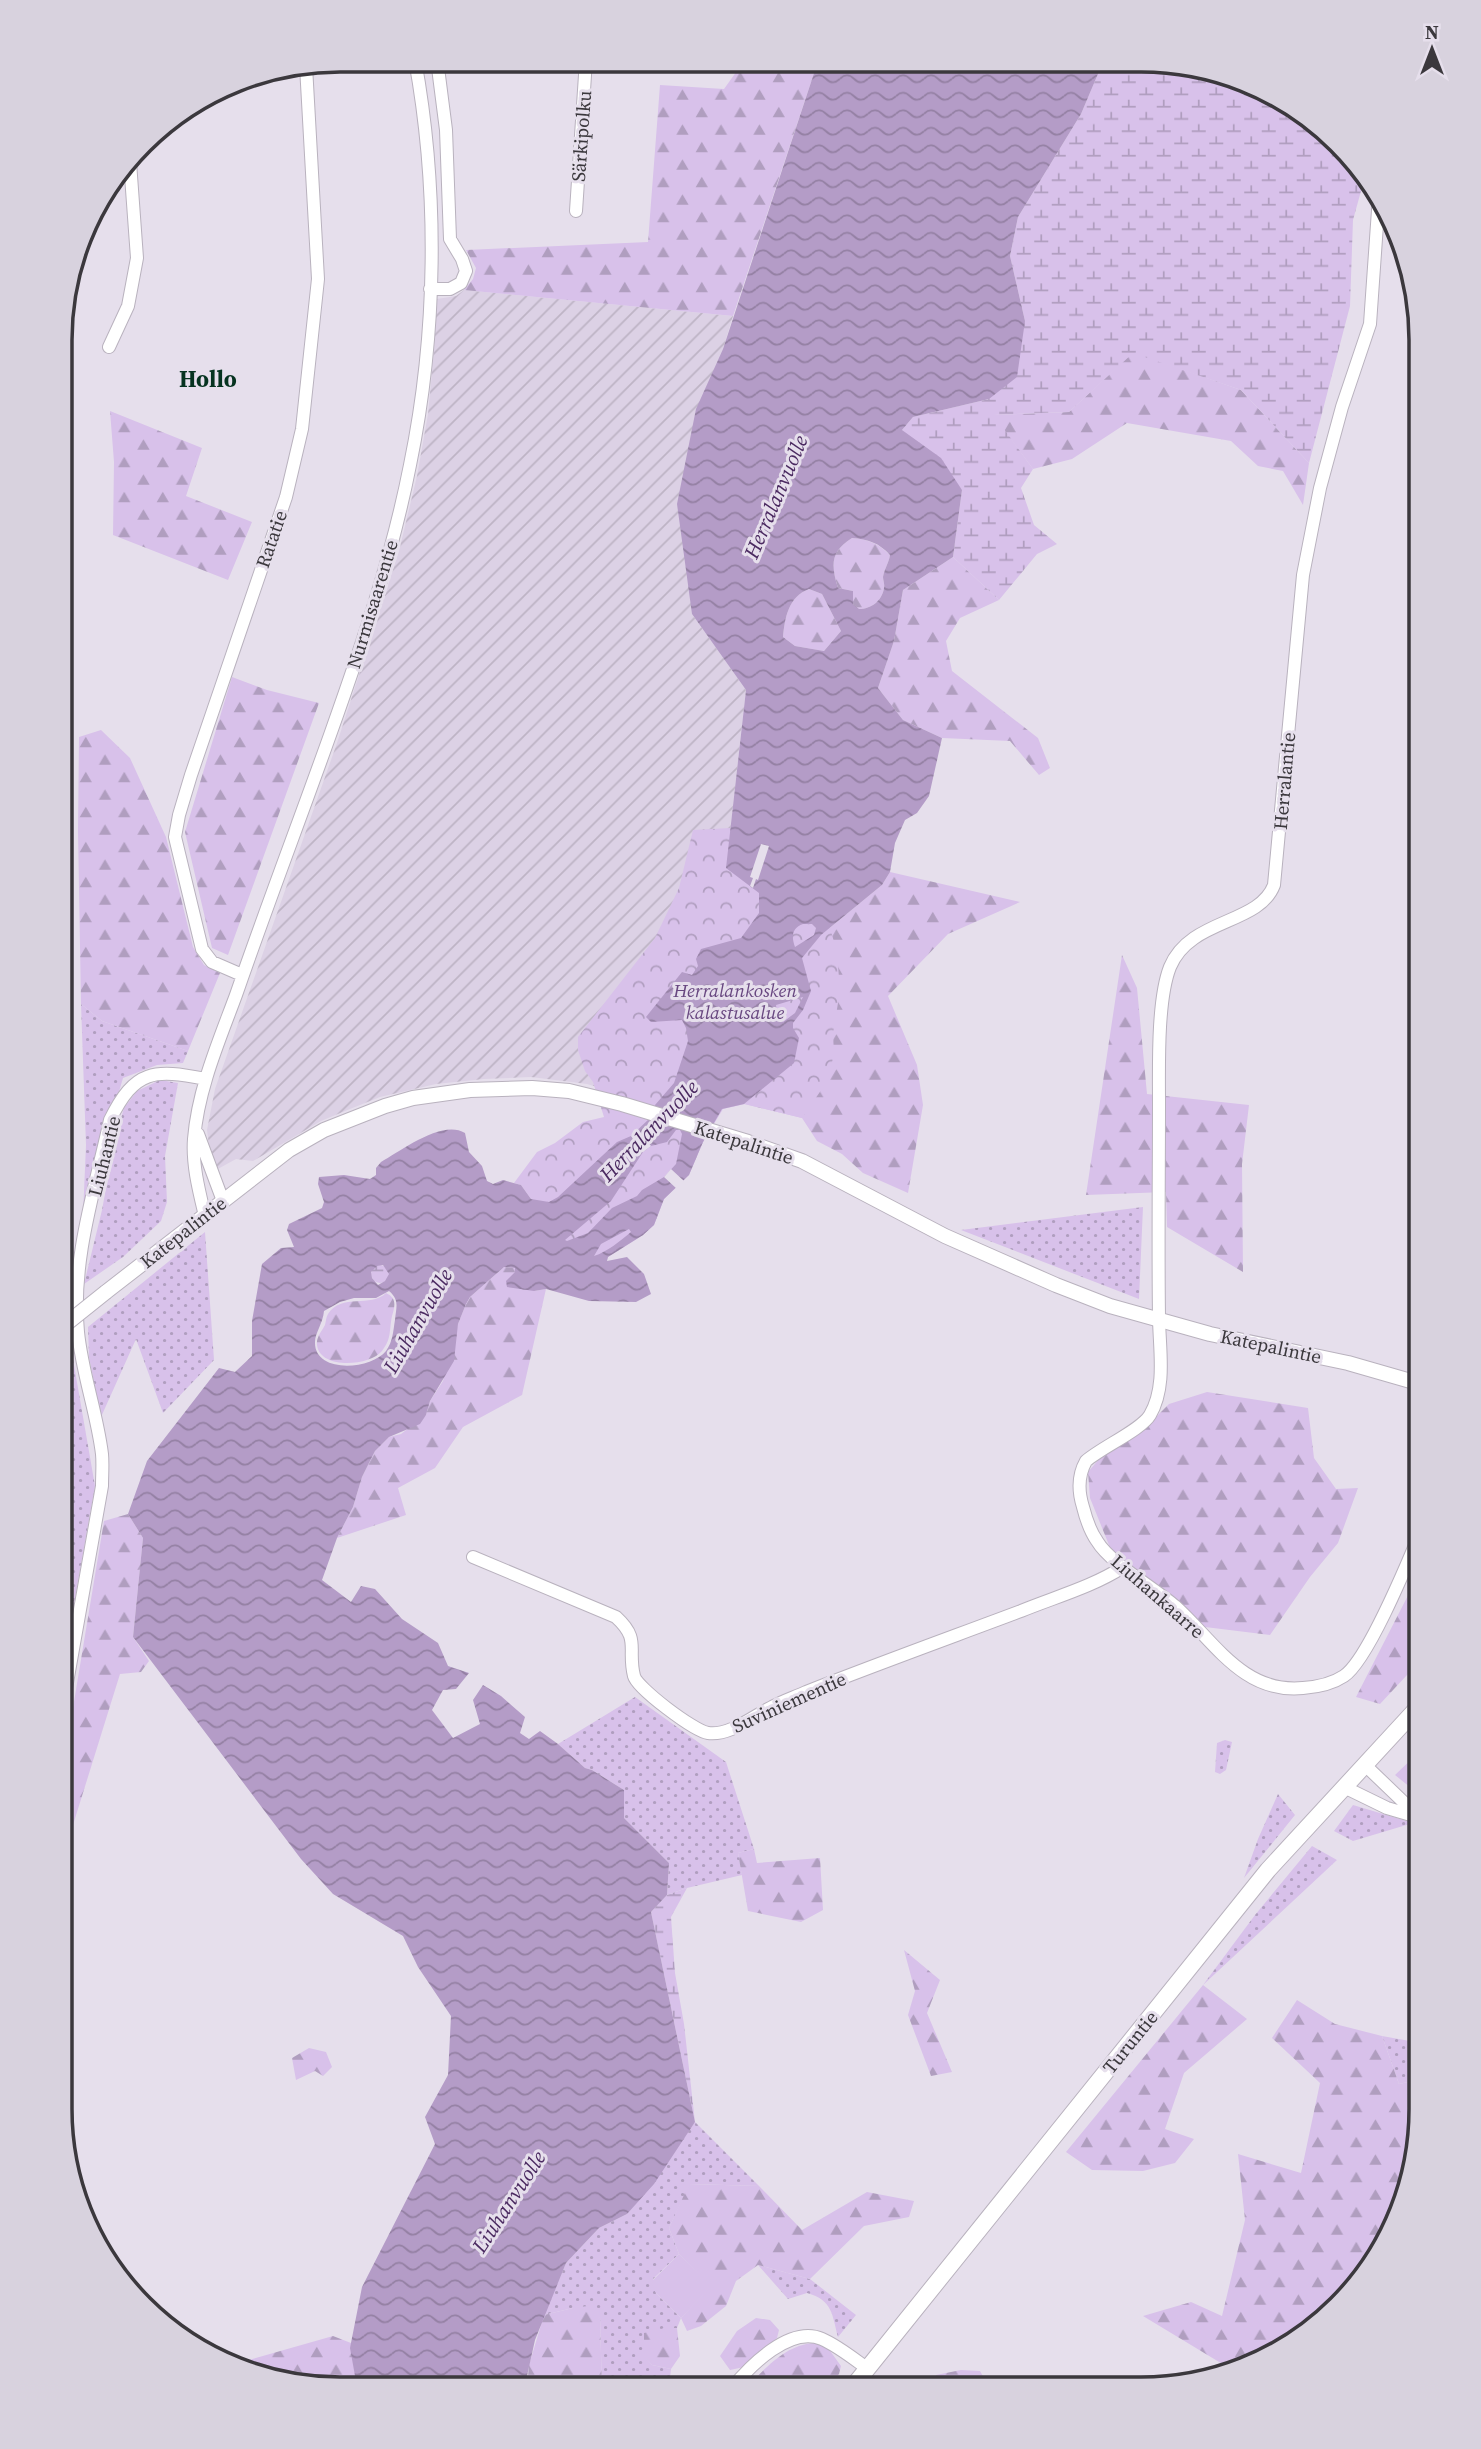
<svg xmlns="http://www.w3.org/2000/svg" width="1481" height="2449" viewBox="0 0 1481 2449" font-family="'Source Serif 4',serif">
<defs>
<pattern id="industrial-furrows" width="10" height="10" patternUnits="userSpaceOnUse" patternTransform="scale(1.75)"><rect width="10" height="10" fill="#dcd1e5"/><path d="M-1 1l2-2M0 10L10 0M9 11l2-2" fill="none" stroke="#beb4c5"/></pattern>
<pattern id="grass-dots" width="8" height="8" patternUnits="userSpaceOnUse" patternTransform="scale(1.75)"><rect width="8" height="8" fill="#d8c1ea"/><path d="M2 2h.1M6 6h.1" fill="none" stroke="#b09ebf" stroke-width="1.8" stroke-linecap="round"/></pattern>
<pattern id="forest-firs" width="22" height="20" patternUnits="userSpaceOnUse" patternTransform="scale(1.75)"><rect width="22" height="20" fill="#d8c1ea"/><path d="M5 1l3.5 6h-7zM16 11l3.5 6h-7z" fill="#b09ebf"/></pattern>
<pattern id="wetland-marsh" width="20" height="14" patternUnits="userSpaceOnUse" patternTransform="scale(1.75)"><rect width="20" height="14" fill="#d8c1ea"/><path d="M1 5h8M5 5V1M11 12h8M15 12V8" fill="none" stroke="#b09ebf"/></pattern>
<pattern id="park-crowns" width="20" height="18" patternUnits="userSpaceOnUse" patternTransform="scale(1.75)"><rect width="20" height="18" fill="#d8c1ea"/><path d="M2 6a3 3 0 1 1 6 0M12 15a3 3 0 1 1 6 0" fill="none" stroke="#b09ebf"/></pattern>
<pattern id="water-waves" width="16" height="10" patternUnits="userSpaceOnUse" patternTransform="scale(1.75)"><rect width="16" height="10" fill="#b49cc7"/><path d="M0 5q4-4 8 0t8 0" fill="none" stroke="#9480a3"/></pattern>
</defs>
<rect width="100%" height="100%" fill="#e6dfec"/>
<path fill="url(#industrial-furrows)" d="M 464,290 L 733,316 L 723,349 L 692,614 L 746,690 L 726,868 L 655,1105 L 587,1084 L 531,1077 L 484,1079 L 436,1084 L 380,1097 L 350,1109 L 321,1121 L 253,1161 L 236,1159 L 216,1170 L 209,1145 L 207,1130 L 215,1089 L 337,743 L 399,551 L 417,476 L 428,414 L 434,351 L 437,299 L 456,296 Z"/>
<path fill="url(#grass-dots)" d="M 81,1004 L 102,1021 L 188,1051 L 183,1063 L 157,1065 L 123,1078 L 83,1215 L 86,1145 Z
M 160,1080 L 178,1083 L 165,1156 L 167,1202 L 161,1221 L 123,1257 L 84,1284 L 102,1210 L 115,1139 L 124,1108 L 137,1091 Z
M 1143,1207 L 1139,1299 L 961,1230 Z
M 205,1232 L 214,1360 L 163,1413 L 136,1339 L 101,1417 L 89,1357 L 88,1327 Z
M 70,1342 L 95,1486 L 60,1682 L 62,1347 Z
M 635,1697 L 726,1762 L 754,1849 L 738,1853 L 742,1875 L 687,1888 L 667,1895 L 669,1863 L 624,1818 L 624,1790 L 592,1770 L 585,1768 L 558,1744 Z
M 1225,1740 L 1232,1742 L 1226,1770 L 1220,1774 L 1215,1772 L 1217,1743 Z
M 1278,1794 L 1295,1815 L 1244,1878 L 1258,1839 Z
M 1353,1805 L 1413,1823 L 1353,1841 L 1334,1831 Z
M 1312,1846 L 1337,1860 L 1203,1985 L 1255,1915 Z
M 1382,2036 L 1421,2043 L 1421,2079 L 1399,2084 Z
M 695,2122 L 759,2186 L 690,2184 L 669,2228 L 679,2254 L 653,2279 L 656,2293 L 681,2318 L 677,2328 L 665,2328 L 644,2356 L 652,2365 L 671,2369 L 669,2386 L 672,2388 L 602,2388 L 600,2318 L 573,2308 L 544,2315 L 566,2263 L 599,2228 L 627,2214 Z
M 758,2265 L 810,2279 L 856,2315 L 838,2337 C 832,2315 833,2300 807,2293 L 788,2299 Z"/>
<path fill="url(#forest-firs)" d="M 744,61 L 818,61 L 733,316 L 464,290 L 473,279 L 476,268 L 466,250 L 648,242 L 660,85 L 724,89 Z
M 1133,352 L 1241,390 L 1309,463 L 1303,505 L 1283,471 L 1258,466 L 1231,441 L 1127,423 L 1072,459 L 1033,469 L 993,415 L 1069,412 Z
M 110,411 L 202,448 L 186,496 L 252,522 L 228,580 L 113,535 L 114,462 Z
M 852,538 C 868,539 879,544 890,555 C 889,562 884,570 883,577 C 883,580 885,585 884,588 C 882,601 871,609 859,609 L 853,604 L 853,591 L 838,588 C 831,565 830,552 852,538 Z
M 953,557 L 999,600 L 960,618 L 946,641 L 952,671 L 1038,738 L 1050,768 L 1039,775 L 1010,741 L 942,738 L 903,720 L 878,688 L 894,641 L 903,590 Z
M 809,589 L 822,594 L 841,631 L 824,651 L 795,646 L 783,637 C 785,618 788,597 809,589 Z
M 232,677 L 267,690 L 319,703 L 228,955 L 212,948 L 185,832 Z
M 101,730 L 130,758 L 166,837 L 193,947 L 204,965 L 220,973 L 188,1051 L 102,1021 L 81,1004 L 78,831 L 79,737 Z
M 890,872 L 1020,902 L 948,934 L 888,996 L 917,1065 L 923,1105 L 908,1193 L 863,1173 L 842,1154 L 817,1141 L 802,1118 L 744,1104 L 821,935 L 882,885 Z
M 1122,955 L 1137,988 L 1147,1094 L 1249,1105 L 1242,1164 L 1243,1272 L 1167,1227 L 1166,1192 L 1086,1195 Z
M 504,1267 L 515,1268 L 515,1272 L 534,1291 L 546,1289 L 522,1395 L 463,1427 L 435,1468 L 398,1488 L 406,1515 L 337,1538 L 353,1507 L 362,1477 L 375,1451 L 389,1437 L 401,1434 L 426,1415 L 430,1401 L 443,1381 L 458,1324 L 466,1304 L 470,1297 Z
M 386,1293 C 397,1298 395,1306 392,1316 C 389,1330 392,1338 382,1351 C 370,1366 320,1370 317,1345 C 316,1337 322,1331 325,1325 C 326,1321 326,1317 328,1314 C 341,1293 371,1308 386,1293 Z
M 1207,1392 L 1308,1408 L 1314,1458 L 1336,1489 L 1358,1488 L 1338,1543 L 1310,1577 L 1270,1635 L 1205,1627 L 1111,1550 L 1090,1498 L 1088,1472 L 1105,1452 L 1142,1431 L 1169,1404 Z
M 128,1514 L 143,1538 L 133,1637 L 149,1661 L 141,1672 L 120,1674 L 68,1841 L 60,1786 L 104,1521 Z
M 1421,1570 L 1421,1660 L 1380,1704 L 1356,1697 Z
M 1421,1750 L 1421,1796 L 1395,1775 Z
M 754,1849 L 757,1863 L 820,1858 L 823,1910 L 801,1922 L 748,1911 L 738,1853 Z
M 904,1950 L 940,1980 L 927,2013 L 952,2072 L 931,2076 L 908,2015 L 915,1991 Z
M 1203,1985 L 1247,2019 L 1184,2073 L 1165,2129 L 1194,2139 L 1175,2163 L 1143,2171 L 1092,2170 L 1066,2152 Z
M 1297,2000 L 1335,2024 L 1382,2036 L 1399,2084 L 1421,2079 L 1421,2128 L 1400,2216 L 1364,2280 L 1312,2331 L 1248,2368 L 1234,2371 L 1143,2316 L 1191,2302 L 1222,2316 L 1245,2220 L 1238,2154 L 1301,2173 L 1320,2083 L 1272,2038 Z
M 309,2048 L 326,2052 L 332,2067 L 323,2076 L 315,2071 L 296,2080 L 292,2058 Z
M 689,2184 L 759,2186 L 802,2230 L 867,2192 L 914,2201 L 909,2217 L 864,2226 L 810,2279 L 758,2265 L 736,2281 L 726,2306 L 701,2326 L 687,2331 L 681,2318 L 711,2286 L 679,2254 L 669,2228 Z
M 595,2305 L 600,2318 L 602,2388 L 527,2388 L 529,2365 L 544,2315 L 573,2308 Z
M 756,2318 L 770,2320 L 779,2330 L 777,2338 L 744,2367 L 730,2370 L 720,2356 L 737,2331 Z
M 665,2328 L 677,2328 L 680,2356 L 671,2369 L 652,2365 L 644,2357 L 644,2333 Z
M 333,2336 L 351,2343 L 357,2387 L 303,2387 L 228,2366 Z
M 814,2343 L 828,2348 L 841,2366 L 839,2374 L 827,2389 L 746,2388 C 766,2368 785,2345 814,2343 Z
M 961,2370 L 980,2371 L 990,2389 L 931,2389 L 936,2375 Z"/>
<path fill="url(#wetland-marsh)" d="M 1103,62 L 1179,62 L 1249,81 L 1312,118 L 1366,173 L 1353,220 L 1350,306 L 1309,463 L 1241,390 L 1133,353 L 1069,412 L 994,415 L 1033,469 L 1021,488 L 1034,525 L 1057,544 L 1037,554 L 999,600 L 953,557 L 962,490 L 902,430 L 913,417 L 989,399 L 1025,321 L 1010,256 L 1018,217 L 1081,114 Z
M371 1274a9 9 0 1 1 18 0a9 9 0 1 1-18 0Z
M 687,1888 L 671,1917 L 675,1973 L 684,2024 L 695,2122 L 651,1912 L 667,1895 Z"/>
<path fill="url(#park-crowns)" d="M 730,828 L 830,928 L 837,952 L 840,991 L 833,1033 L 834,1055 L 826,1083 L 802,1118 L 745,1104 L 723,1109 L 703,1142 L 689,1175 L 664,1199 L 654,1225 L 643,1235 L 608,1257 L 606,1261 L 552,1245 L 531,1199 L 521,1185 L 514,1183 L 537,1152 L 555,1143 L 583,1122 L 604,1117 L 593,1082 L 585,1071 L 578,1050 L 578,1037 L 655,938 L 679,888 L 693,830 Z"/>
<path fill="#d8c1ea" d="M 679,2254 L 712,2286 L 681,2318 L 656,2293 L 652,2286 L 653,2280 Z"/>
<path fill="url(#water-waves)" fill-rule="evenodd" d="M 818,61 L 1103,62 L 1081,114 L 1018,217 L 1010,256 L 1025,321 L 1017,377 L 989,399 L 913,417 L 902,430 L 941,458 L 962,490 L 953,557 L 903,590 L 894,641 L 878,688 L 903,720 L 942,738 L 929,796 L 917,813 L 905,820 L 895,843 L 890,872 L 882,885 L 821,935 L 802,958 L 811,991 L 803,1010 L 793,1023 L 793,1028 L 799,1038 L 794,1063 L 744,1104 L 722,1109 L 703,1142 L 689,1175 L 664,1199 L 654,1225 L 643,1235 L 608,1257 L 607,1261 L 627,1257 L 644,1274 L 651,1294 L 636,1302 L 589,1301 L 546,1289 L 534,1291 L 507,1287 L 506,1281 L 515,1272 L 515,1268 L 504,1267 L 470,1297 L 466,1304 L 458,1324 L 454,1361 L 430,1401 L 426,1415 L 420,1424 L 389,1437 L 375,1451 L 362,1477 L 353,1507 L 337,1538 L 322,1580 L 351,1602 L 361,1586 L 375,1589 L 402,1619 L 438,1643 L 448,1666 L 469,1673 L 456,1689 L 443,1690 L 432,1710 L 453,1738 L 480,1724 L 473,1700 L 483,1685 L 501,1696 L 525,1717 L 520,1733 L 529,1739 L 540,1731 L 558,1744 L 585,1768 L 592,1770 L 624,1790 L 624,1818 L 669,1863 L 667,1895 L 651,1912 L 695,2122 L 654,2184 L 627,2214 L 599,2228 L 566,2263 L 535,2340 L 527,2376 L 527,2388 L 357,2387 L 350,2348 L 362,2287 L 435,2144 L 425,2117 L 448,2075 L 451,2016 L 418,1967 L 403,1936 L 333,1894 L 301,1859 L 133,1637 L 143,1538 L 128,1514 L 147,1461 L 219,1368 L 235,1372 L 252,1356 L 252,1321 L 262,1264 L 281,1248 L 294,1247 L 287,1230 L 289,1224 L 322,1208 L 324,1202 L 318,1184 L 319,1177 L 344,1175 L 370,1179 L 376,1175 L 376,1168 L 381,1162 C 401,1151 442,1119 465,1133 L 469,1152 L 482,1166 L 487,1181 L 493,1184 L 503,1180 L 521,1185 L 531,1199 L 549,1202 L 558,1197 L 617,1142 L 631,1136 L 649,1119 L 655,1105 L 674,1083 L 688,1041 L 686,1028 L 682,1020 L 651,1022 L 646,1017 L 682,972 L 692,975 L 698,966 L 696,959 L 701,949 L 741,938 L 759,913 L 759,893 L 726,868 L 746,690 L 692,614 L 677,504 L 696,409 L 723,349 ZM 852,538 C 868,539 879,543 890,555 C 889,562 884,570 883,577 C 883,580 885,585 884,588 C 882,601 871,609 859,609 L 853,604 L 853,591 L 838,588 C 831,565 830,552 852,538 ZM 809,589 L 822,594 L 841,631 L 824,651 L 795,646 L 783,637 C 785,618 788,597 809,589 ZM 803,924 L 812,924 L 816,928 L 814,935 L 795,947 C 791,936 792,928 803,924 ZM 803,997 L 795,1013 L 783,1022 L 778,1017 L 776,1005 ZM 676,1130 L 680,1130 L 682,1134 L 676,1164 L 664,1177 L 642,1190 L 637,1196 L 612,1208 L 588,1233 L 567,1241 L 565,1240 L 611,1201 L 643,1152 L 651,1146 L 667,1142 ZM 629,1229 L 631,1232 C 620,1241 607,1252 594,1256 L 601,1244 ZM 383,1265 L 389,1274 L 385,1281 L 378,1285 L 372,1278 L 371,1272 L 377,1266 ZM 389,1291 C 400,1300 396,1308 395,1320 C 393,1332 393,1341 386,1351 C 371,1370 314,1374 315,1342 C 315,1333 323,1323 324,1311 L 340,1302 L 354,1298 L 376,1298 Z"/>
<path fill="#e6dfec" d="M 761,844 L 769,846 L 758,880 L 756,879 L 753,888 L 750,886 L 753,878 L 750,877 Z
M 638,1130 L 651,1146 L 643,1152 L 631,1136 Z
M 671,1169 L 684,1181 L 677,1189 L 664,1177 Z"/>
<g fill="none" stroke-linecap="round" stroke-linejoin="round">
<g stroke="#b9b2be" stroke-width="14">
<path id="minor" d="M 1379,196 L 1370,324 L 1342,407 L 1320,488 L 1303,575 L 1274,885 C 1259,925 1190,918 1170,967 C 1157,1000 1159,1068 1159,1104 C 1159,1175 1158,1245 1159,1316 C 1159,1348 1167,1386 1150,1415 C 1141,1430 1102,1447 1086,1461 C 1078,1475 1078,1491 1083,1507 C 1086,1519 1090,1531 1097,1541 C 1110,1563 1154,1588 1175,1606 C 1214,1641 1243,1694 1303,1688 C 1317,1687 1332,1684 1344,1676 C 1368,1660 1408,1562 1421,1531
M 576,211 L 586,60
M 430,289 L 450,289 L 461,283 L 466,271 L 462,259 L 450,239 L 446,130 L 437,60
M 109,347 L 128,306 L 137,258 L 130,162
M 242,975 L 212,962 L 202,949 L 175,837 L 179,815 L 191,775 L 286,497 L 302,429 L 318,279 L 306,66
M 198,1134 L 223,1201
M 205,1216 C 199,1191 192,1164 194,1139 C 198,1089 219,1041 236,995 C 266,908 299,822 330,735 C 361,648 392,557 410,465 C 437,334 439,192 415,60
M 473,1557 L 616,1617 C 641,1640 627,1648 634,1676 C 637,1688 694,1731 708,1733 C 730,1736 753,1716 772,1707 C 783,1701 795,1697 806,1692 C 877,1664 949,1638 1021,1611 C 1055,1597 1092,1587 1123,1567
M 60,1722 L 102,1486 C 102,1475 103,1464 102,1454 C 97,1413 82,1373 78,1332 C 71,1261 95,1189 110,1120 C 135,1069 154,1069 206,1079
M 1366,1766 L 1417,1815
M 1346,1788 L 1387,1808 L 1421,1818
M 60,1911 L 60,1873
M 732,2388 C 750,2366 790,2325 822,2339 C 838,2346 854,2359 868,2369"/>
</g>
<g stroke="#b9b2be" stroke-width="16">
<path id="tertiary" d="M 106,1292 L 289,1150 L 324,1130 L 385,1106 L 413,1098 L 470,1090 L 532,1088 L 569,1091 L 622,1104 L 748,1142 L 802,1161 L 945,1236 L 1056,1285 L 1110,1306 L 1210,1334 L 1348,1363 L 1421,1384"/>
</g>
<g stroke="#b9b2be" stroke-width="18">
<path id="secondary" d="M 851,2389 L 1268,1870 L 1421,1704"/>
</g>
<use href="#minor" stroke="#fff" stroke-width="12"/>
<use href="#tertiary" stroke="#fff" stroke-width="14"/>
<use href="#secondary" stroke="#fff" stroke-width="16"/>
<g stroke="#59555b" stroke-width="6">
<path id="rail" d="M 61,815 L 68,283"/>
</g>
<use href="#rail" stroke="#e6dfec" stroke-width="3.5" stroke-dasharray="10" stroke-linecap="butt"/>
<g stroke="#b9b2be" stroke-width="16" stroke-linecap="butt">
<path id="tertiary-bridge" d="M 61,1328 L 106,1292"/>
</g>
<use href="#tertiary-bridge" stroke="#fff" stroke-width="14"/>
</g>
<g text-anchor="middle" stroke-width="6" stroke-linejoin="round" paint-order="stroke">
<g font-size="19" fill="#3b383d" stroke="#e6dfec">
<text transform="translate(581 136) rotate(-86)" y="7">Särkipolku</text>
<text transform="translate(271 539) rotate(-71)" y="7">Ratatie</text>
<text transform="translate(372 604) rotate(-73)" y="7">Nurmisaarentie</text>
<text transform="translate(1284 781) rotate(-85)" y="7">Herralantie</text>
<text transform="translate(744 1142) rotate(18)" y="7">Katepalintie</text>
<text transform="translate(104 1156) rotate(-76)" y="7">Liuhantie</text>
<text transform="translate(183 1232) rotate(-38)" y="7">Katepalintie</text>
<text transform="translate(1271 1346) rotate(12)" y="7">Katepalintie</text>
<text transform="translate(1158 1596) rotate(41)" y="7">Liuhankaarre</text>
<text transform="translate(789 1702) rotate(-24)" y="7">Suviniementie</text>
<text transform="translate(1130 2042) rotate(-51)" y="7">Turuntie</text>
</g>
<g font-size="19" font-style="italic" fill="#684780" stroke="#e6dfec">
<text x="735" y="997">Herralankosken<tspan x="735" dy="22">kalastusalue</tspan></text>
</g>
<g font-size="21" font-style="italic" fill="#4b2a61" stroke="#e6dfec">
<text transform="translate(776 497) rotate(-67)" y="7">Herralanvuolle</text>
<text transform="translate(649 1131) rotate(-46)" y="7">Herralanvuolle</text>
<text transform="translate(418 1321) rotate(-60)" y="7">Liuhanvuolle</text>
<text transform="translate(509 2202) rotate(-57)" y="7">Liuhanvuolle</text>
</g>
<g font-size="23" font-weight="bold" fill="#063320" stroke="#e6dfec">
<text x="208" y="387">Hollo</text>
</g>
</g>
<path d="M0 0H1481V2449H0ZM340 72H1141A268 268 0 0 1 1409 340V2109A268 268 0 0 1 1141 2377H340A268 268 0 0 1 72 2109V340A268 268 0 0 1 340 72Z" fill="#d8d2de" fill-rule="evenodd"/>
<path fill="none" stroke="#3b383d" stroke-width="3.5" d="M340 72H1141A268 268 0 0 1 1409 340V2109A268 268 0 0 1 1141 2377H340A268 268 0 0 1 72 2109V340A268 268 0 0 1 340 72Z"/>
<g transform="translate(1432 49)" stroke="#e6dfec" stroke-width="5" paint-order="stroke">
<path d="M0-5L12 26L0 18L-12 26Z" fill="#3b383d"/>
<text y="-10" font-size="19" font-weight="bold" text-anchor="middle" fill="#3b383d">N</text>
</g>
</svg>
